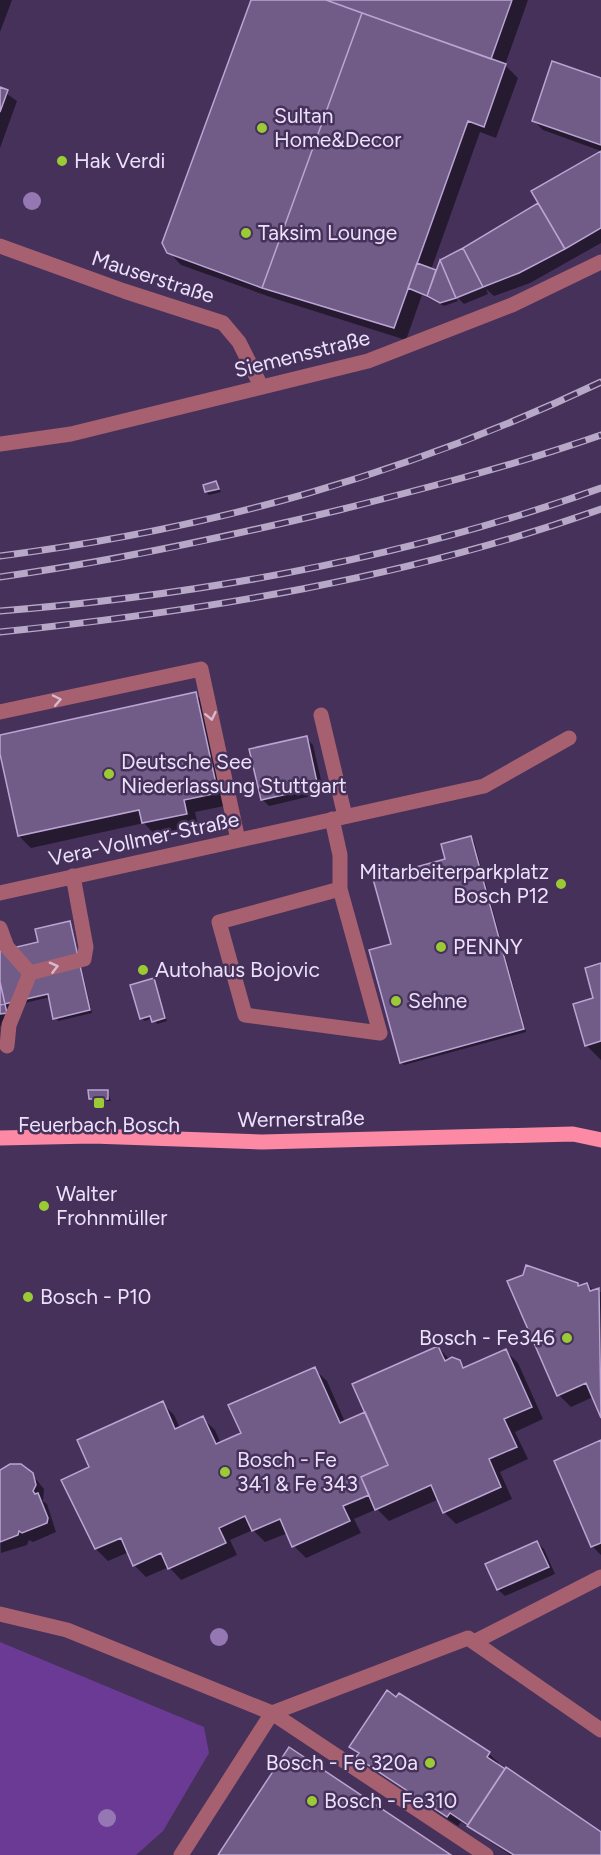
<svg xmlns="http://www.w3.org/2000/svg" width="601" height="1855" viewBox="0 0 601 1855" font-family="Figtree,sans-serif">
<rect width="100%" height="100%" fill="#46315b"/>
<path fill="#6b3a95" d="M 0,1642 L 204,1727 L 209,1753 L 163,1831 L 136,1855 L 0,1855 Z"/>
<path fill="#0007" d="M 0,0 L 12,0 L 0,32 Z
M 252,0 L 528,0 L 505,65 L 518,78 L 496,138 L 480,132 L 431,270 L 437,272 L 465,249 L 540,204 L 601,152 L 601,243 L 530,283 L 494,296 L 486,289 L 488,294 L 464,304 L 456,296 L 458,301 L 444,306 L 422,295 L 406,340 L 276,299 L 181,265 L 169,252 Z
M 601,79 L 601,151 L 543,130 L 534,121 Z
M 0,89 L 17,101 L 0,148 Z
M 216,483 L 221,492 L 209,495 L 206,492 Z
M 195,694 L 208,706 L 229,805 L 195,812 L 198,826 L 155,835 L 144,823 L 31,848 L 19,836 L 0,737 Z
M 306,738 L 313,745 L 324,793 L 269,806 L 262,799 Z
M 470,838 L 474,841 L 526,1032 L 404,1065 L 401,1062 L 393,945 L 447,860 Z
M 69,923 L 72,926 L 92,1013 L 58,1021 L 50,997 L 12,1006 L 16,1022 L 0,1026 L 0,953 L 40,944 Z
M 601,965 L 601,1060 L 586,1045 Z
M 153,980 L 167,1021 L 157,1024 L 153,1018 L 145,1021 L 141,1018 Z
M 107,1091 L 111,1101 L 93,1101 L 90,1098 Z
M 587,1284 L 594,1291 L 601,1292 L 601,1415 L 593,1397 L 571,1407 L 559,1395 L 577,1285 L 579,1287 Z
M 438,1347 L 450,1360 L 459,1362 L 466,1368 L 506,1351 L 518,1363 L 543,1419 L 515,1432 L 528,1459 L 500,1472 L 512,1499 L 456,1524 L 444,1512 L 439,1499 L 389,1521 L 377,1509 L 354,1519 L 361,1533 L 306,1558 L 294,1546 L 288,1533 L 265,1542 L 253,1530 L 230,1540 L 237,1555 L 181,1580 L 169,1567 L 146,1577 L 134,1565 L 129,1552 L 108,1561 L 96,1549 L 91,1468 L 162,1403 L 174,1415 L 180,1428 L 202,1418 L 215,1430 L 221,1444 L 243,1434 L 314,1369 L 327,1381 L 345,1422 L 367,1412 Z
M 601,1442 L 601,1555 L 592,1546 Z
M 29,1471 L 44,1489 L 43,1501 L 47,1504 L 56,1532 L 33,1542 L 29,1540 L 27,1545 L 1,1553 L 0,1473 Z
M 537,1542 L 544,1549 L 555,1574 L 505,1596 L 498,1590 Z
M 399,1695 L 489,1754 L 499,1763 L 498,1766 L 601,1834 L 601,1855 L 510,1855 L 461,1822 L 458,1826 L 368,1766 L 351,1747 Z"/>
<path fill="#715c88" stroke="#bba4d4" stroke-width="1.5" d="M 251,0 L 326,0 L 362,13 L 262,288 L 167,253 L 162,243 Z
M 326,0 L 512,0 L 491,59 Z
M 362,13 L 506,64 L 484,127 L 468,121 L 394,328 L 262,288 Z
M 552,61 L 601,78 L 601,145 L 532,121 Z
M 0,87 L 8,90 L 0,112 Z
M 601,151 L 601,228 L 565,249 L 531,191 Z
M 538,203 L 565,249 L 519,273 L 483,287 L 463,248 Z
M 463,248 L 483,287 L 456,298 L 440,260 Z
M 440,260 L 456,298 L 440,303 L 427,296 Z
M 417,263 L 436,270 L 427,296 L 408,288 Z
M 216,481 L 219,489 L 205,492 L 203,485 Z
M 196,692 L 218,793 L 184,800 L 187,814 L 142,823 L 139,810 L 18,836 L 0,754 L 0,735 Z
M 307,736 L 318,787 L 261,800 L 249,749 Z
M 471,836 L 524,1029 L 400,1063 L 369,950 L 391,944 L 373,879 L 445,859 L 441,844 Z
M 70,921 L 90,1010 L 53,1019 L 48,994 L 0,1005 L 0,951 L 38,942 L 35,929 Z
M 601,963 L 601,1041 L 585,1046 L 573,1004 L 593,998 L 585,968 Z
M 154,978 L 165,1018 L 152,1022 L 150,1016 L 140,1019 L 130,985 Z
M 0,982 L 7,1013 L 0,1014 Z
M 88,1090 L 108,1090 L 108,1099 L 89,1099 Z
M 526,1265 L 578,1283 L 578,1286 L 587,1283 L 590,1291 L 599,1288 L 601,1418 L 586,1383 L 557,1396 L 507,1281 L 523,1275 Z
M 438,1346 L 445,1361 L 452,1357 L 460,1360 L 463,1368 L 506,1349 L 532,1407 L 504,1419 L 517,1447 L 489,1459 L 501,1487 L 443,1513 L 431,1485 L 375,1510 L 361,1477 L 388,1465 L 352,1384 Z
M 315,1367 L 340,1423 L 365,1412 L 388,1465 L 361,1477 L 369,1495 L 343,1506 L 350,1521 L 292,1547 L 280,1519 L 252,1531 L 245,1516 L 219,1528 L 226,1543 L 168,1569 L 161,1553 L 133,1566 L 121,1538 L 95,1549 L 61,1480 L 89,1467 L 77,1440 L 163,1401 L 175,1429 L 203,1416 L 216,1444 L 241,1433 L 228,1405 Z
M 601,1440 L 601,1543 L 591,1547 L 554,1461 Z
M 10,1464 L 21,1464 L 33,1473 L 36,1485 L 33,1491 L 35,1494 L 38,1493 L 48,1518 L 47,1523 L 22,1533 L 19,1531 L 18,1535 L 0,1542 L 0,1470 Z
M 537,1541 L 549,1567 L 497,1590 L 485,1564 Z
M 387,1690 L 396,1697 L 399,1693 L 490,1752 L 487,1757 L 505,1769 L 468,1825 L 450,1813 L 447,1817 L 356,1757 L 359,1753 L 349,1747 Z
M 289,1747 L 451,1855 L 218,1855 Z
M 506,1767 L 601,1832 L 601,1855 L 514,1855 L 467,1826 Z"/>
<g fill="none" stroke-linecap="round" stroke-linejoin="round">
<path stroke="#a76070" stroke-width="15" d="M 0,246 L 124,291 L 223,323 L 239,342 L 261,386
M 0,444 L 71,434 L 368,361 L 512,305 L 601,262
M 0,712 L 201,669 L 238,840
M 321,715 L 345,816
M 332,819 L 340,855 L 340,889 L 380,1033 L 245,1015 L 219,922 L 340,889
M 0,893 L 484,786 L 569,738
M 0,928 L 7,947 L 30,973 L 84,959 L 86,947 L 73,876
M 7,1046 L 9,1025 L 30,973
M 0,1614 L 67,1630 L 272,1713 L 486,1855
M 474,1642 L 601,1577
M 181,1855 L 272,1713 L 468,1638 L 601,1730"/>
<path stroke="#fd8aa5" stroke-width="15" d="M 0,1138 L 92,1136 L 262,1142 L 573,1134 L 601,1140"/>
<g stroke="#b7a8c7" stroke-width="7">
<path id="rail" d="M 0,556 C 212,529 408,474 601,382
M 0,577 C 115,561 226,537 339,510 C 427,488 515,465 601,435
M 0,611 C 203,595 409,557 601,488
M 0,632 C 204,611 408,578 601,509"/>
</g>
<use href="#rail" stroke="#46315b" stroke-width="4.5" stroke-dasharray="14" stroke-linecap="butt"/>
</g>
<g fill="#9578b3">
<circle cx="32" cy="201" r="9"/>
<circle cx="219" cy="1637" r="9"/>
<circle cx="107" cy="1818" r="9"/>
</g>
<defs><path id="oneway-chevron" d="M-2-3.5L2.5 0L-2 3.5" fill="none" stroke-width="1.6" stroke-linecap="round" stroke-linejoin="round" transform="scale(1.5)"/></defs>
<g stroke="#d7bad1">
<use href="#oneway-chevron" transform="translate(57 700) rotate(-12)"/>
<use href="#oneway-chevron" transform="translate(211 716) rotate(78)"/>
<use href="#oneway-chevron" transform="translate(54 967) rotate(-14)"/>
</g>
<g fill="#9acb34" stroke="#46315b" stroke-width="2">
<circle cx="262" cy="128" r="6"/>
<circle cx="62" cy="161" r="6"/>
<circle cx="246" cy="233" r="6"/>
<circle cx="109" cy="774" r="6"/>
<circle cx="561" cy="884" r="6"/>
<circle cx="441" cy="947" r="6"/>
<circle cx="143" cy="970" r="6"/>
<circle cx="396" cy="1001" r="6"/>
<rect x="93" y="1097" width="12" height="12" rx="3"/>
<circle cx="44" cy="1206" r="6"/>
<circle cx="28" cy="1297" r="6"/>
<circle cx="567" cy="1338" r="6"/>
<circle cx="225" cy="1472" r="6"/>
<circle cx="430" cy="1763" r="6"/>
<circle cx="312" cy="1801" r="6"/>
</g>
<g text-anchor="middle" stroke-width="5" stroke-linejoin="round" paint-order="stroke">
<g font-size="21" fill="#ece1fa" stroke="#46315b" text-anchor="start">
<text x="274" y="123">Sultan<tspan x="274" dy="24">Home&amp;Decor</tspan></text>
<text x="74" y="168">Hak Verdi</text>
<text x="258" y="240">Taksim Lounge</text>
<text x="121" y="769">Deutsche See<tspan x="121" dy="24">Niederlassung Stuttgart</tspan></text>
<text x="549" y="879" text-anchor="end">Mitarbeiterparkplatz<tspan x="549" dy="24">Bosch P12</tspan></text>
<text x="453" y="954">PENNY</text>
<text x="155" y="977">Autohaus Bojovic</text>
<text x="408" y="1008">Sehne</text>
<text x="99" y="1132" text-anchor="middle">Feuerbach Bosch</text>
<text x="56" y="1201">Walter<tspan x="56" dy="24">Frohnmüller</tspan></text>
<text x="40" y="1304">Bosch - P10</text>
<text x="555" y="1345" text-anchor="end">Bosch - Fe346</text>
<text x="237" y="1467">Bosch - Fe<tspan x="237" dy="24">341 &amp; Fe 343</tspan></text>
<text x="418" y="1770" text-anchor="end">Bosch - Fe 320a</text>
<text x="324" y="1808">Bosch - Fe310</text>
</g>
<g font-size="21" fill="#ece1fa" stroke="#46315b">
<text transform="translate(153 277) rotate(18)" y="7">Mauserstraße</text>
<text transform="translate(302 354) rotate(-14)" y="7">Siemensstraße</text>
<text transform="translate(144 839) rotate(-12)" y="7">Vera-Vollmer-Straße</text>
<text transform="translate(301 1119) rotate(-1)" y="7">Wernerstraße</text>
</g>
</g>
</svg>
